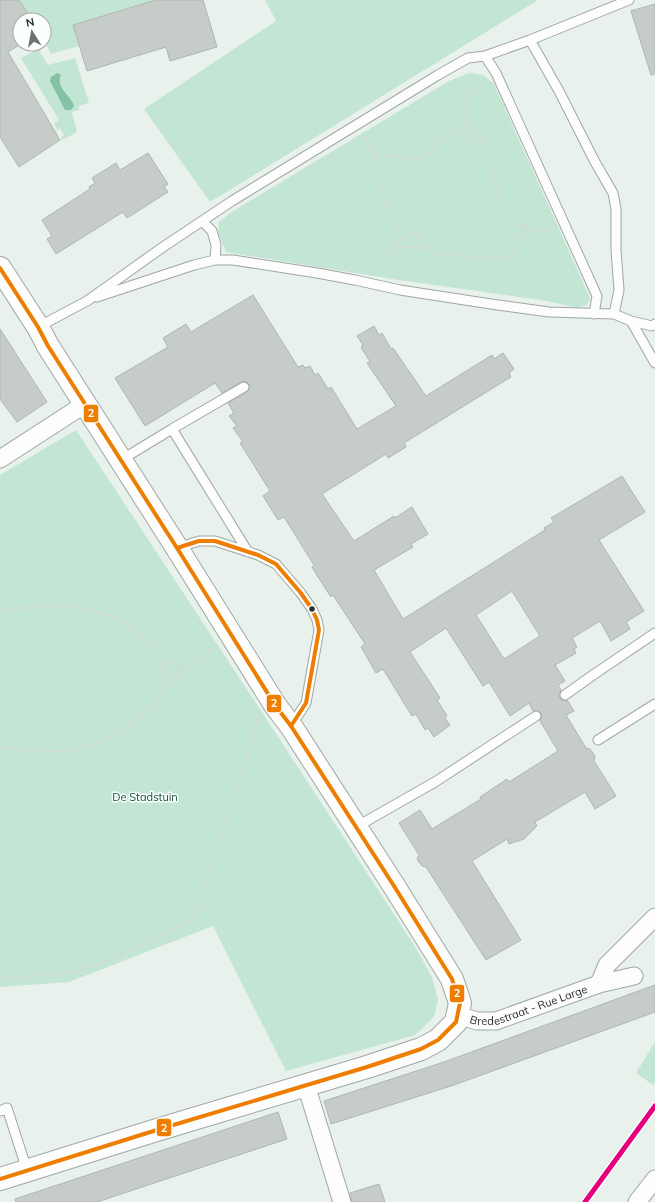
<svg xmlns="http://www.w3.org/2000/svg" width="655" height="1202" viewBox="0 0 655 1202" font-family="Mulish,sans-serif">
<rect width="100%" height="100%" fill="#e8f1ec"/>
<path fill="#c3e5d3" d="M 19,0 L 151,0 L 152,1 L 73,25 L 79,46 L 51,54 L 44,40 L 44,20 L 32,20 Z
M 265,0 L 538,0 L 210,202 L 144,109 L 276,21 Z
M 38,49 L 48,65 L 75,58 L 89,103 L 79,106 L 79,110 L 72,112 L 77,132 L 62,140 L 61,137 L 64,135 L 60,128 L 57,130 L 54,123 L 59,120 L 21,58 Z
M 469,73 L 483,75 L 494,84 L 590,298 L 587,305 L 578,308 L 547,301 L 392,279 L 226,252 L 218,232 L 219,222 L 230,213 L 449,81 Z
M 76,430 L 290,755 L 414,945 L 432,977 L 438,1000 L 434,1017 L 415,1035 L 286,1071 L 213,926 L 69,982 L 0,987 L 0,475 Z
M 655,1042 L 655,1082 L 653,1085 L 636,1073 Z"/>
<path fill="#85c1a4" d="M 57,73 L 61,75 C 55,88 71,95 74,106 L 71,110 L 65,110 L 50,81 L 51,77 Z"/>
<path fill="#c6cdc9" stroke="#aeb6b2" fill-rule="evenodd" d="M 0,0 L 19,0 L 32,20 L 20,20 L 21,44 L 8,52 L 60,140 L 19,167 L 0,137 Z
M 156,0 L 203,0 L 217,47 L 170,61 L 166,47 L 87,71 L 73,25 Z
M 655,4 L 655,74 L 651,75 L 631,11 Z
M 148,153 L 168,184 L 164,187 L 168,192 L 127,218 L 123,212 L 56,254 L 47,239 L 52,236 L 42,220 L 90,189 L 89,187 L 95,183 L 92,178 L 116,163 L 120,170 Z
M 253,295 L 298,367 L 303,365 L 305,368 L 310,366 L 315,375 L 318,373 L 328,389 L 331,387 L 357,429 L 396,406 L 367,363 L 370,362 L 361,347 L 363,345 L 357,336 L 374,326 L 379,335 L 382,333 L 391,349 L 393,348 L 426,396 L 492,355 L 494,359 L 503,353 L 514,369 L 509,373 L 511,377 L 404,443 L 406,447 L 388,458 L 386,454 L 322,494 L 354,541 L 394,516 L 395,518 L 412,507 L 428,534 L 411,544 L 413,547 L 374,570 L 403,619 L 545,530 L 544,528 L 554,522 L 551,518 L 622,476 L 645,512 L 599,540 L 644,611 L 626,622 L 630,629 L 611,641 L 600,621 L 572,638 L 577,647 L 574,649 L 576,653 L 555,665 L 565,681 L 558,685 L 561,690 L 559,695 L 560,698 L 563,701 L 567,700 L 574,711 L 566,715 L 586,748 L 590,749 L 595,756 L 594,761 L 616,796 L 595,809 L 585,792 L 535,822 L 537,826 L 524,839 L 509,844 L 507,839 L 472,861 L 521,940 L 486,960 L 426,867 L 422,866 L 417,859 L 419,855 L 399,823 L 420,810 L 432,829 L 481,799 L 480,797 L 507,779 L 509,782 L 558,751 L 540,721 L 542,716 L 541,713 L 538,711 L 533,711 L 529,703 L 510,716 L 489,682 L 483,686 L 446,628 L 410,652 L 440,698 L 437,700 L 447,716 L 445,718 L 450,725 L 434,737 L 428,728 L 425,730 L 416,714 L 412,716 L 383,669 L 376,673 L 361,647 L 365,644 L 333,595 L 331,597 L 318,577 L 312,567 L 314,565 L 284,517 L 278,520 L 263,496 L 270,491 L 240,443 L 243,442 L 233,428 L 237,426 L 229,416 L 234,413 L 228,403 L 247,392 L 250,387 L 249,384 L 247,382 L 241,382 L 222,393 L 215,383 L 145,426 L 115,378 L 168,347 L 163,338 L 186,324 L 191,332 ZM 512,591 L 540,636 L 504,659 L 476,615 Z
M 0,329 L 47,402 L 17,422 L 0,399 Z
M 655,985 L 655,1012 L 454,1085 L 331,1124 L 324,1101 L 444,1062 Z
M 278,1112 L 287,1139 L 97,1202 L 16,1202 L 15,1199 Z
M 379,1184 L 385,1202 L 352,1202 L 350,1193 Z"/>
<g fill="none" stroke-linecap="round" stroke-linejoin="round">
<g stroke="#a0a7a3" stroke-width="11">
<path id="lane" d="M 530,40 L 559,91 L 595,162 L 613,193 L 616,209 L 616,250 L 619,290 L 614,314
M 485,56 L 496,73 L 597,296 L 594,314
M 202,221 L 212,231 L 216,245 L 215,260
M 97,297 L 194,265 L 215,260 L 233,260 L 317,273 L 355,280 L 400,290 L 491,304 L 549,312 L 614,314 L 631,321 L 652,326 L 655,324
M 631,321 L 655,363
M 38,327 L 87,301 L 163,247 L 232,201 L 438,75 L 468,58 L 485,56 L 530,40 L 629,0
M 172,429 L 244,387
M 121,460 L 172,429 L 248,552
M 177,548 L 199,541 L 215,541 L 258,555 L 276,564 L 300,592 L 312,609 L 317,620 L 319,630 L 306,703 L 291,726
M 565,695 L 593,675 L 655,633
M 598,740 L 655,704
M 356,827 L 435,782 L 536,716
M 0,1111 L 7,1108 L 27,1170"/>
</g>
<g stroke="#a0a7a3" stroke-width="19">
<g id="street">
<path d="M 0,459 L 85,404"/>
<path d="M 599,984 L 607,965 L 655,917"/>
<path id="s1" d="M 457,1015 L 477,1021 L 496,1021 L 599,984 L 634,976"/>
<path d="M 306,1085 L 342,1202"/>
<path d="M 637,1202 L 655,1179"/>
</g>
</g>
<g stroke="#a0a7a3" stroke-width="24">
<path id="secondary" d="M 0,268 L 38,327 L 48,346 L 177,548 L 275,705 L 291,726 L 394,886 L 452,979 L 460,1003 L 456,1022 L 438,1040 L 421,1049 L 367,1067 L 160,1129 L 0,1179"/>
</g>
<path stroke="#d4d7d5" stroke-width="2.5" stroke-dasharray="2 2" stroke-linecap="butt" d="M457 133a8 8 0 1 1 16 0a8 8 0 1 1-16 0Z
M 465,125 C 465,116 465,98 471,91 C 474,87 480,85 485,83
M 365,137 L 375,155 L 377,161 L 374,172 L 399,232 L 401,239 L 396,247 L 374,269
M 375,155 L 419,158 L 425,156 L 447,132 L 457,134
M 522,226 L 539,230 L 551,230
M 401,239 L 415,232 L 420,238 L 425,247
M 396,247 L 416,248 L 425,247 L 435,253 L 447,255 L 510,259 C 516,248 517,237 522,226 L 505,218 L 484,138 L 473,135
M 0,610 L 45,606 L 68,607 L 86,609 L 120,619 L 150,645 L 165,665
M163 671a9 9 0 1 1 18 0a9 9 0 1 1-18 0Z
M 181,670 L 214,648
M 0,748 C 20,749 47,754 67,750 C 101,745 140,723 160,696 C 164,691 166,685 169,679
M 0,979 L 76,972 L 114,957 L 168,931 L 192,921 L 246,760 L 258,718"/>
<use href="#lane" stroke="#fcfdfc" stroke-width="9"/>
<use href="#street" stroke="#fcfdfc" stroke-width="17"/>
<use href="#secondary" stroke="#fcfdfc" stroke-width="22"/>
<g stroke="#fbfffd" stroke-width="7">
<path id="bus-1" d="M 0,268 L 38,327 L 48,346 L 177,548 L 275,705 L 291,726 L 394,886 L 452,979 L 460,1003 L 456,1022 L 438,1040 L 421,1049 L 367,1067 L 160,1129 L 0,1179
M 177,548 L 199,541 L 215,541 L 258,555 L 276,564 L 300,592 L 312,609 L 317,620 L 319,630 L 306,703 L 291,726"/>
</g>
<use href="#bus-1" stroke="#ef7d00" stroke-width="4"/>
<g stroke="#fbfffd" stroke-width="8">
<path id="rail-1" d="M 585,1202 L 655,1106"/>
</g>
<use href="#rail-1" stroke="#e5007d" stroke-width="5"/>
</g>
<circle fill="#282f2b" stroke="#fbfffd" stroke-width="1.5" cx="312" cy="609" r="3.5"/>
<g text-anchor="middle" stroke-width="3" stroke-linejoin="round" paint-order="stroke">
<g font-size="11" fill="#115137" stroke="#fbfffd">
<text x="145" y="801">De Stadstuin</text>
</g>
<g font-size="11" fill="#282f2b" stroke="#fbfffd">
<text dy="4" stroke="none"><textPath href="#s1" startOffset="75">Bredestraat - Rue Large</textPath></text>
</g>
</g>
<g stroke="#fbfffd" stroke-width="1.5">
<rect x="83" y="404" width="16" height="19" rx="4" fill="#ef7d00"/>
<rect x="266" y="694" width="16" height="19" rx="4" fill="#ef7d00"/>
<rect x="449" y="984" width="16" height="19" rx="4" fill="#ef7d00"/>
<rect x="156" y="1118" width="16" height="19" rx="4" fill="#ef7d00"/>
</g>
<g font-size="11" text-anchor="middle" font-weight="bold" fill="#fff">
<text x="91" y="417">2</text>
<text x="274" y="707">2</text>
<text x="457" y="997">2</text>
<text x="164" y="1132">2</text>
</g>
<g transform="translate(32 32) rotate(349)"><circle r="19" fill="#fbfffd" stroke="#a7aca9"/>
<path d="M0-3L7 15L0 10L-7 15Z" fill="#6b736f"/>
<text y="-6" font-size="11" font-weight="bold" text-anchor="middle" fill="#282f2b">N</text>
</g>
</svg>
